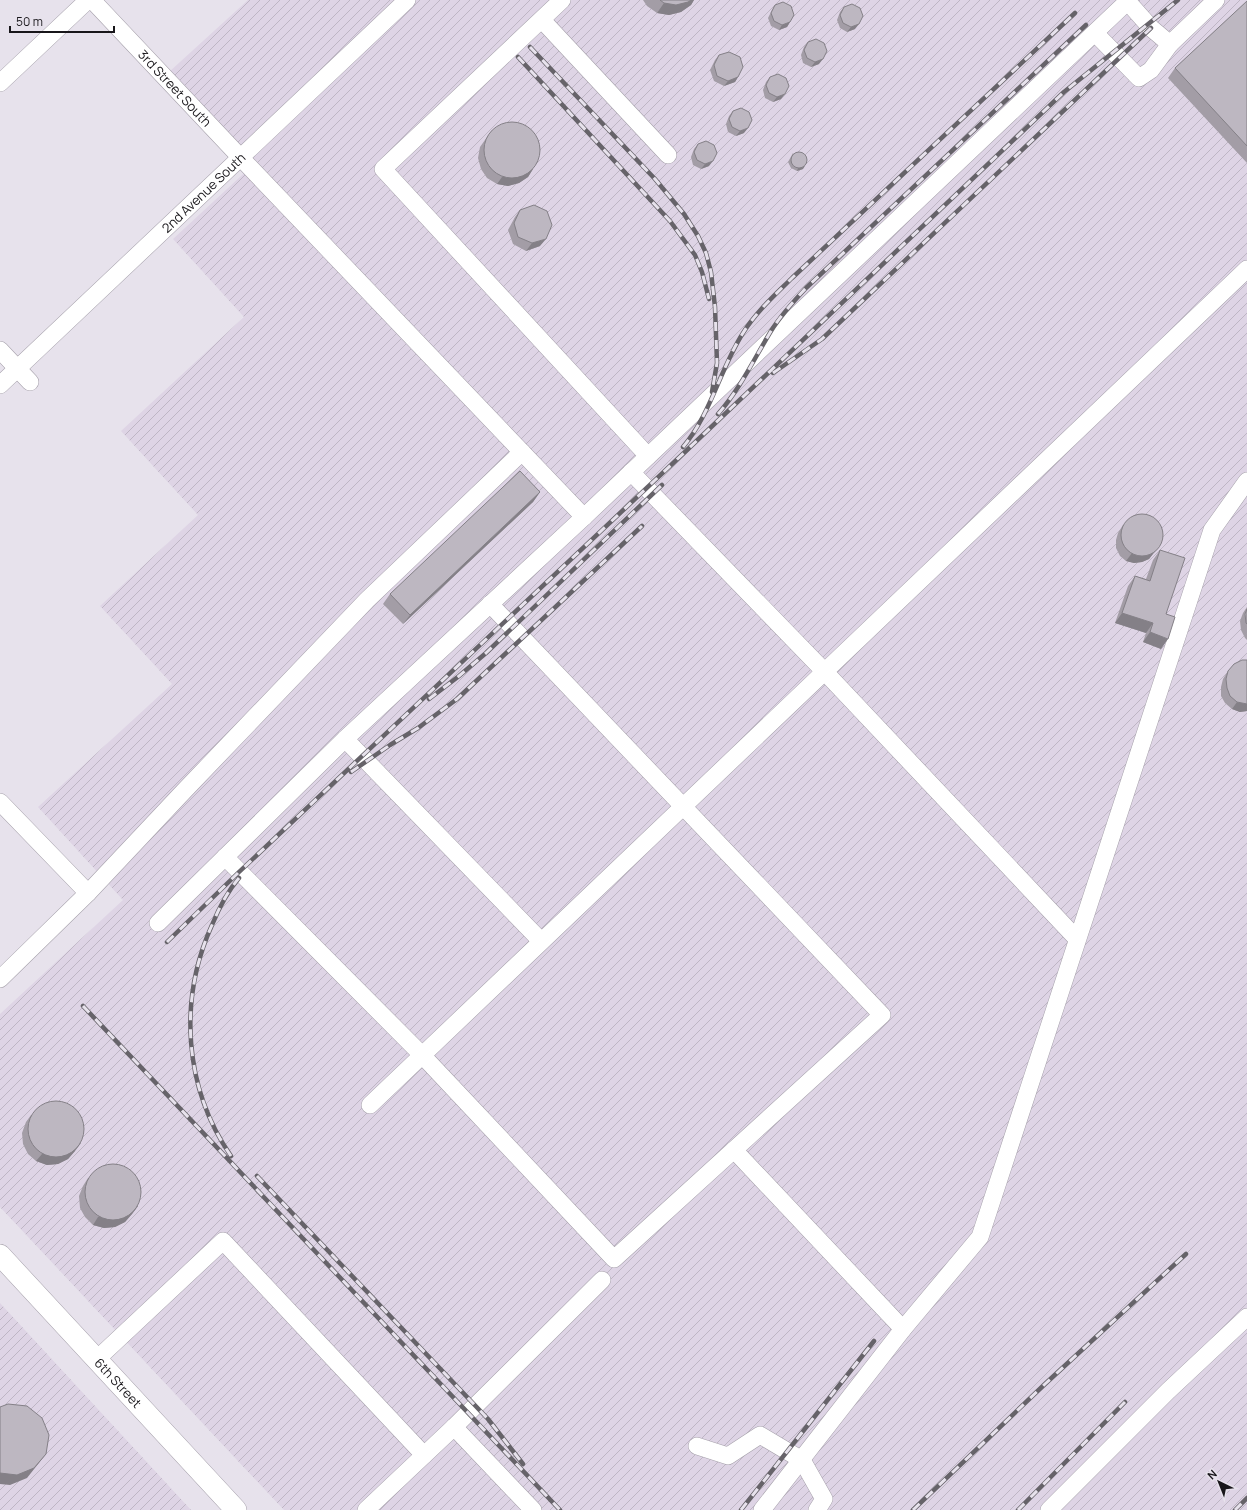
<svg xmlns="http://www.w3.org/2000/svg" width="1247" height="1510" viewBox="0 0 1247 1510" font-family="Manrope,sans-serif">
<defs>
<pattern id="industrial-furrows" width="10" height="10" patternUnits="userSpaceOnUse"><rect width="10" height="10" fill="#ded4e5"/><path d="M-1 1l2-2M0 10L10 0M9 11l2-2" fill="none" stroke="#beb5c4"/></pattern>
</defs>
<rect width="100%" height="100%" fill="#e7e2ec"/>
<path fill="url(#industrial-furrows)" d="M 248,0 L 1247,0 L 1247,1510 L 284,1510 L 0,1207 L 0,1014 L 123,900 L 38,807 L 172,684 L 100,606 L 198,515 L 121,431 L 244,317 L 173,239 L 254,164 L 169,72 Z
M 0,1303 L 191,1510 L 0,1510 Z"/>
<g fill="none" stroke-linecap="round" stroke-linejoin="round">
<g stroke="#a6a1ab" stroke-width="18">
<g id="minor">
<path id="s1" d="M 92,0 L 241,158 L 584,517"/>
<path d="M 562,0 L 383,169 L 648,456"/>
<path d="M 1128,2 L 1151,28 L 1170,44"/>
<path d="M 542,20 L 668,155"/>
<path d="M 1095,33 L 1139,78 L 1151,70 L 1170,44 L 1216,0"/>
<path d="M 0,83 L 88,0"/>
<path d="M 0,350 L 30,382"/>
<path id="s2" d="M 0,385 L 407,0"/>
<path d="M 631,472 L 825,672 L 1077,939"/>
<path d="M 345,739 L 541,941"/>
<path d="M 0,802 L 88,893 L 0,979"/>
<path d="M 225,857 L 422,1055 L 614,1259 L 882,1015 L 490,604"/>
<path d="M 88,893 L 184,791 L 367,600 L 522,452"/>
<path d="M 158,923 L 345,739 L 584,517 L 1129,0"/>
<path d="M 370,1105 L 1247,269"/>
<path d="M 734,1150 L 903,1329"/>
<path d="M 97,1359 L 223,1241 L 424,1455"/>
<path d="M 454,1427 L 533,1510"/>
<path d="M 697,1446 L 728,1456 L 760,1435 L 802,1460 L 824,1499 L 817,1510"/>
<path d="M 366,1510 L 454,1427 L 602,1280"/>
<path d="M 762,1510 L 903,1329 L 980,1237 L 1212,530 L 1247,481"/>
<path d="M 1049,1510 L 1168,1391 L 1247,1317"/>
</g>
</g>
<g stroke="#a6a1ab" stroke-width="22">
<g id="major">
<path id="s3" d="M 0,1255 L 236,1510"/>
</g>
</g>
<use href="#minor" stroke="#fff" stroke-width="17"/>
<use href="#major" stroke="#fff" stroke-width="21"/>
<g stroke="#666369" stroke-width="4.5">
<path id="rail" d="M 530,47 L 655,179 L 684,214 L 698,236 L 706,253 L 711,272 L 715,307 L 717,363 L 712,392
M 518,57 L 670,221 L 695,255 L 702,272 L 709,299
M 773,373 L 822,339 L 1151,28
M 718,414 C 740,389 754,359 771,331 C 781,315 793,302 806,288 L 1086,25
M 683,447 C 711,414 720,369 743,333 C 756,312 775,295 792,278 L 1075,13
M 429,699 L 459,676 L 486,653 L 662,485
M 351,772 L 390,745 L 418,728 L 457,699 L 642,526
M 167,942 L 239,872 L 687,450 L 1064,92 L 1178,0
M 83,1006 L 560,1510
M 231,1156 C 184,1088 178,1000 212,925 C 219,908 227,892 239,878
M 257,1176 L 488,1419 L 523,1464
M 741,1510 L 874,1341
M 913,1510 L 1045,1384 L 1186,1254
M 1018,1510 L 1125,1402
M 1235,1510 L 1247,1498"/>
</g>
<use href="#rail" stroke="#e7e2ec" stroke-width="3" stroke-dasharray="9" stroke-linecap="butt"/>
</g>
<path fill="#a39da6" d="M 643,0 L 694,0 L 691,5 L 681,12 L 669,15 L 657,13 L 647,6 Z
M 1247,1 L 1247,163 L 1168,78 L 1175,68 Z
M 775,5 L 790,22 L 787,27 L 779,30 L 771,26 L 768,18 L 772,10 Z
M 844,7 L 855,29 L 847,32 L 840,28 L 837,20 L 840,12 Z
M 808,42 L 819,64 L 811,67 L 803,63 L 801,55 L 804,47 Z
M 719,55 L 738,77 L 735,82 L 724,86 L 714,81 L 710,70 L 715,60 Z
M 770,77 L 781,99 L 773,102 L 765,98 L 763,90 L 766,82 Z
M 733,111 L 744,133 L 736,136 L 728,132 L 726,124 L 729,116 Z
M 492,130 L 533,169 L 528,177 L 519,183 L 508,186 L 497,184 L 487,178 L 481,169 L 478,158 L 480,147 Z
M 698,144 L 709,166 L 701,169 L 693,165 L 691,157 L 694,149 Z
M 793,153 L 803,169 L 797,171 L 791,168 L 788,162 Z
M 520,210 L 540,246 L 526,251 L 513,244 L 508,230 L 515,217 Z
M 540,492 L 533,502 L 403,624 L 383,604 L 390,594 Z
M 1123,525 L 1160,545 L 1149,559 L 1142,562 L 1134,563 L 1126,561 L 1120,556 L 1116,548 L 1116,540 L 1118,533 Z
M 1160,550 L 1166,614 L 1161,649 L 1143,642 L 1146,633 L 1115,623 L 1128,586 L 1135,576 L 1146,579 L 1153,560 Z
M 1247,607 L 1247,640 L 1245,638 L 1241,630 L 1240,621 L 1243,613 Z
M 1247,660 L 1247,711 L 1240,712 L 1232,709 L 1225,703 L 1221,696 L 1221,687 L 1223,679 L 1228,671 Z
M 31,1115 L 75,1151 L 68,1159 L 58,1164 L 47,1165 L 36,1161 L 28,1154 L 23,1144 L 22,1133 L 26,1122 Z
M 88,1178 L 138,1206 L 132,1214 L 125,1222 L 115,1227 L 104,1228 L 93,1225 L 85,1217 L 80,1208 L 79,1196 L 83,1186 Z"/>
<path fill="#848087" d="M 691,0 L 694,0 L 691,5 L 681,12 L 669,15 L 657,13 L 664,3 Z
M 790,22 L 787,27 L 779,30 L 782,25 Z
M 859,24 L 855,29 L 847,32 L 851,27 Z
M 823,59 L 819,64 L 811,67 L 815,62 Z
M 738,77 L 735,82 L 724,86 L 728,81 Z
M 785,94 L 781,99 L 773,102 L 777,97 Z
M 748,128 L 744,133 L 736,136 L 740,131 Z
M 713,161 L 709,166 L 701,169 L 705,164 Z
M 805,166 L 803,169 L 797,171 L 798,168 Z
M 533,169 L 528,177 L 519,183 L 508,186 L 497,184 L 502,177 Z
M 546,239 L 540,246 L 526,251 L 532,243 Z
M 540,492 L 533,502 L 403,624 L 410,615 Z
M 1160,545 L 1149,559 L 1142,562 L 1134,563 L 1126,561 L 1132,553 Z
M 1122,613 L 1153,623 L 1146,633 L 1115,623 Z
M 1150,632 L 1168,639 L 1161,649 L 1143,642 Z
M 1237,702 L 1247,704 L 1247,711 L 1240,712 L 1232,709 Z
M 81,1143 L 75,1151 L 68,1159 L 58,1164 L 47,1165 L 36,1161 L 42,1154 Z
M 138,1206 L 132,1214 L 125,1222 L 115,1227 L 104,1228 L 93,1225 L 98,1217 Z
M 46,1454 L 27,1478 L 10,1485 L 0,1484 L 0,1473 Z"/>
<path fill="#bdb7c1" stroke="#848087" d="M 660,0 L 691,0 L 688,2 L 676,5 L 664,3 Z
M 1247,1 L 1247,146 L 1175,68 Z
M 783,2 L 791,6 L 794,15 L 790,22 L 782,25 L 774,21 L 771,13 L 775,5 Z
M 852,4 L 860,8 L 863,16 L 859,24 L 851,27 L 843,23 L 840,15 L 844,7 Z
M 816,39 L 824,43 L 827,51 L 823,59 L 815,62 L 807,58 L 804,50 L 808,42 Z
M 729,52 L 740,57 L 743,67 L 738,77 L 728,81 L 717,76 L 714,65 L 719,55 Z
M 778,74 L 786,78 L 789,86 L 785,94 L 777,97 L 769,93 L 766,85 L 770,77 Z
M 741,108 L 749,112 L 752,120 L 748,128 L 740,131 L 732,127 L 729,119 L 733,111 Z
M484 150a28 28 0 1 1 56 0a28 28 0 1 1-56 0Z
M 706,141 L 714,145 L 717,153 L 713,161 L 705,164 L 697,160 L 694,152 L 698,144 Z
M791 160a8 8 0 1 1 16 0a8 8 0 1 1-16 0Z
M 534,205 L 547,211 L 552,225 L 546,239 L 532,243 L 518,237 L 514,223 L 520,210 Z
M 520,471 L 540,492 L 410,615 L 390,594 Z
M1121 535a21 21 0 1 1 42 0a21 21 0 1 1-42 0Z
M 1160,550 L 1185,558 L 1166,614 L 1175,617 L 1168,639 L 1150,632 L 1153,623 L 1122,613 L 1135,576 L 1150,581 Z
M 1247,609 L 1247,624 L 1246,623 L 1245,614 Z
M 1242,660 L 1247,660 L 1247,704 L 1237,702 L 1230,696 L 1227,688 L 1226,679 L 1228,671 L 1234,664 Z
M28 1129a28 28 0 1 1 56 0a28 28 0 1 1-56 0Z
M85 1192a28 28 0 1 1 56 0a28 28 0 1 1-56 0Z
M 8,1404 L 27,1406 L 42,1418 L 49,1435 L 46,1454 L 34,1468 L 17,1475 L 0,1473 L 0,1407 Z"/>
<g text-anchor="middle" stroke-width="3" stroke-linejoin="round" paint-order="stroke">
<g font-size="13" fill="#18161a" stroke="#e7e2ec">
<text dy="5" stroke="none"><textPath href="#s1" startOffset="121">3rd Street South</textPath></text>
<text dy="5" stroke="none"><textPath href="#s2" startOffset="280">2nd Avenue South</textPath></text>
<text dy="5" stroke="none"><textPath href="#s3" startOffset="174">6th Street</textPath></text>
</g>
</g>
<g transform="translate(1219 1482) rotate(317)" stroke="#e7e2ec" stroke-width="3" paint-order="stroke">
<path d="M0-3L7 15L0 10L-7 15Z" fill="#18161a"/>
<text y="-6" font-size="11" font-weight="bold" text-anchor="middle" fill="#18161a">N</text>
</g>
<path d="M10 26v6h104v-6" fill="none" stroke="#18161a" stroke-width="2"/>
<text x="16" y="26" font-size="12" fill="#18161a" stroke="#e7e2ec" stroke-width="3" paint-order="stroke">50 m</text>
</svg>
